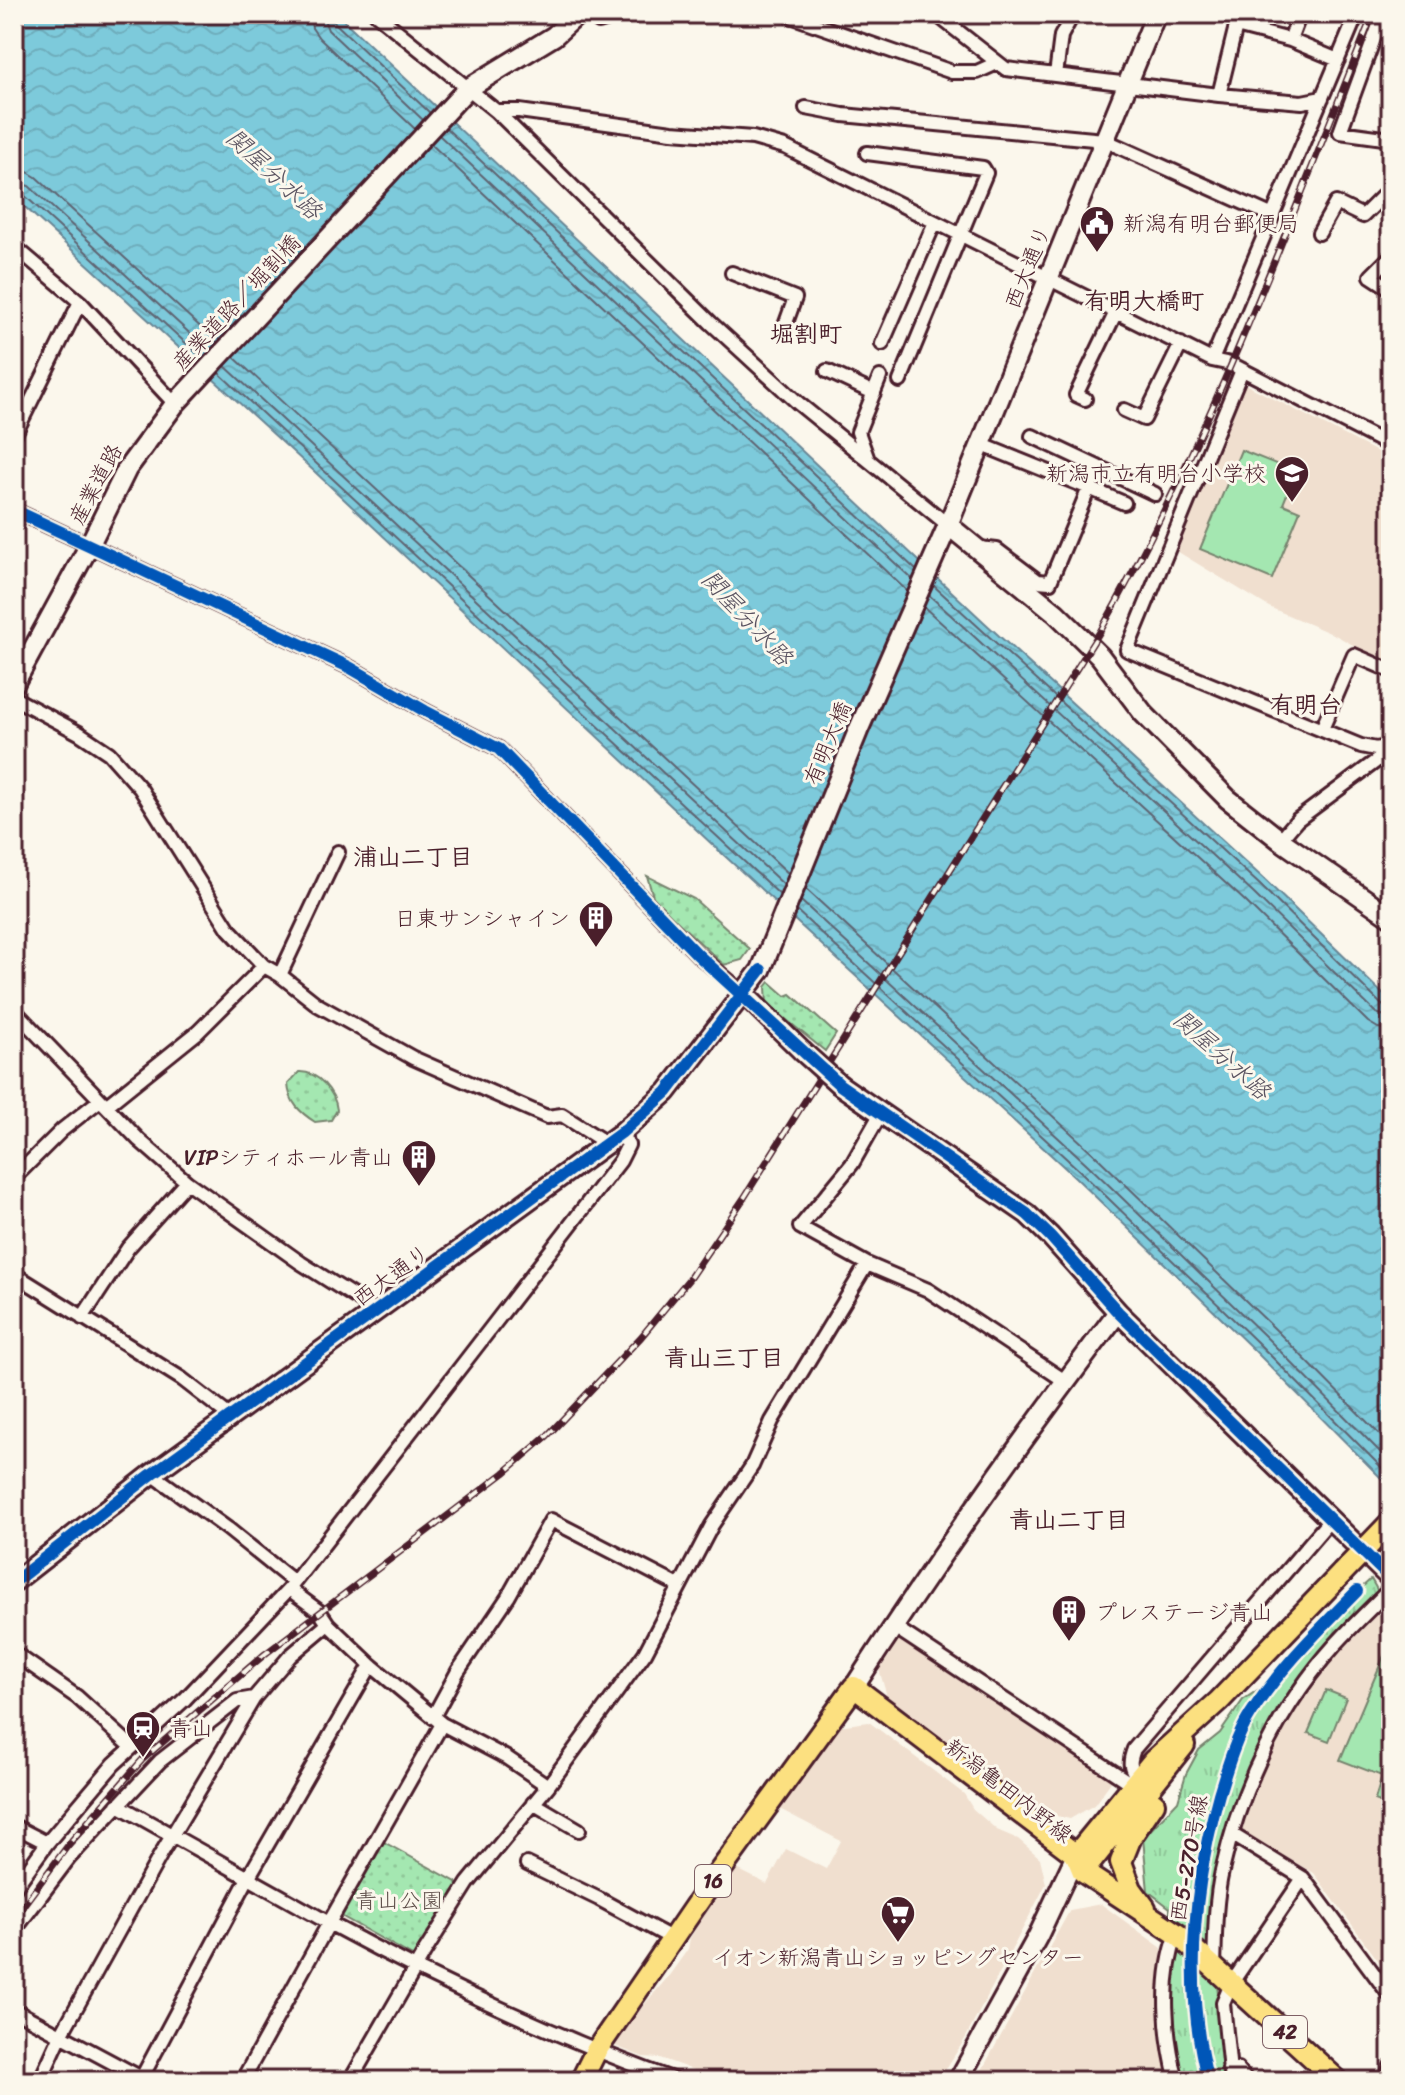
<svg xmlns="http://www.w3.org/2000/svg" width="1405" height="2095" viewBox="0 0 1405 2095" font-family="Sriracha,'Klee One',sans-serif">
<defs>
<pattern id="grass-tufts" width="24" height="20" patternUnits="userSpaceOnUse" patternTransform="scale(2)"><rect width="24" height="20" fill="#a4e7b1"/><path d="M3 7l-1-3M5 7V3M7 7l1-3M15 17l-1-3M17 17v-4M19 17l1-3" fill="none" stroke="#8fc698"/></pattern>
<pattern id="park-dots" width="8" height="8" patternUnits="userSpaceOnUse" patternTransform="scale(2)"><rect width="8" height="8" fill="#a4e7b1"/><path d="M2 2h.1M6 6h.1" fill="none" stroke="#8fc698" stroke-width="1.8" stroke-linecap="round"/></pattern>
<pattern id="water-waves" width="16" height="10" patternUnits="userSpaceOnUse" patternTransform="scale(2)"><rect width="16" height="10" fill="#7dcadb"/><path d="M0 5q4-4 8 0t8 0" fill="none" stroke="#6eadbc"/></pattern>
</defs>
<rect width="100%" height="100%" fill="#fbf7ec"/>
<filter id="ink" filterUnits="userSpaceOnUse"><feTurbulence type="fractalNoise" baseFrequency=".0125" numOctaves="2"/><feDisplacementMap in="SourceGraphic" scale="16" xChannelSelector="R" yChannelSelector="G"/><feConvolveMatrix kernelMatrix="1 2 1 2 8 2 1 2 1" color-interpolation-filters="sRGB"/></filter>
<g filter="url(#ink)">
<path fill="#f0dfcf" d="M 1241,382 L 1391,459 L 1391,661 L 1387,664 L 1337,636 L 1269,607 L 1175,550 Z
M 1376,1615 L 1391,1615 L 1391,1978 L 1314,1873 L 1241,1832 L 1262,1772 L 1297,1707 L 1337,1655 Z
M 897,1638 L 1113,1779 L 1094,1805 L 1070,1819 L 1048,1814 L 995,1783 L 888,1700 L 879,1669 L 890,1655 L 886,1651 Z
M 869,1722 L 964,1794 L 973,1809 L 997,1830 L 1018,1839 L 1040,1858 L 1046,1884 L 965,2039 L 938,2081 L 724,2081 L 660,2058 L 643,2057 L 615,2046 L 614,2040 L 668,1977 L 688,1949 L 690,1938 L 735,1868 L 767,1884 L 786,1849 L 826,1869 L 841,1841 L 774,1806 L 837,1726 Z
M 1101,1904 L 1162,1948 L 1160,1980 L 1165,2056 L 1169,2076 L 1166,2081 L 976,2081 L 1070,1910 Z"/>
<path fill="url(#grass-tufts)" stroke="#77836e" stroke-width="2" d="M 1371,1579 L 1380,1595 L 1334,1643 L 1253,1767 L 1211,1938 L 1229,2081 L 1183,2081 L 1177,2048 L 1170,1976 L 1170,1908 L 1148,1891 L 1143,1838 L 1178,1801 L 1186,1774 L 1199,1750 L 1220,1733 L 1243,1700 L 1265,1685 L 1304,1639 Z"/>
<path fill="url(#park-dots)" stroke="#77836e" stroke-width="2" d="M 647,876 L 694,899 L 750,949 L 742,960 L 724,965 L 654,900 Z
M 770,982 L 786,996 L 791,994 L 836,1034 L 825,1051 L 767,1004 L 766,987 Z
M 299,1072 C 318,1071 335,1092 337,1110 L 331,1120 L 315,1122 C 301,1113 289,1103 288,1084 Z
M 382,1841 L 456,1882 L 458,1887 L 416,1958 L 343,1917 L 341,1913 Z"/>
<path fill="#a4e7b1" stroke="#77836e" stroke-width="2" d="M 1241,450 L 1296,472 L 1283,504 L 1300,511 L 1272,579 L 1200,549 Z
M 1391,1639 L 1391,1807 L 1375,1800 L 1382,1776 L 1340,1760 Z
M 1326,1690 L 1346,1698 L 1329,1741 L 1308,1733 Z"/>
<path fill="url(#water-waves)" stroke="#698695" stroke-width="2" d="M 14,14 L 337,14 L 984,622 L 1265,880 L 1391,1002 L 1391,1488 L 1254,1350 L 1075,1177 L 715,847 L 315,472 L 14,197 Z"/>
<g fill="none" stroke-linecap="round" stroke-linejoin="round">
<path stroke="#5e6371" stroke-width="2" d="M 310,14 L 312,28 L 319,38 L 415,129
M 322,14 L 328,30 L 423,120
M 332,14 L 335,23 L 430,113
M 446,128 L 916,570
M 439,135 L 912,579
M 431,144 L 907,591
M 14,170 L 26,171 L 36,177 L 217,342
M 14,182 L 29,186 L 209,351
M 14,192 L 23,194 L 202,358
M 234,357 L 788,873
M 225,366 L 784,885
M 219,373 L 780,895
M 934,586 L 1260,885 L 1382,1005 L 1391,1007
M 929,595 L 1253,893 L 1376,1013 L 1391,1018
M 924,607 L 1245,901 L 1368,1022 L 1378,1028 L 1391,1030
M 806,889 L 1095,1155 L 1275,1329 L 1391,1446
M 801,901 L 1087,1164 L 1267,1338 L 1391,1463
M 797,911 L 1080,1171 L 1260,1345 L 1391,1477"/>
<g stroke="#4a1f2b" stroke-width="18">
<path id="street" d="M 376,14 L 496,111 L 711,323 L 798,403 L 948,525
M 589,14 L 599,22 L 625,14
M 785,14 L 952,72 L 977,72 L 997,63
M 936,14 L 1006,69 L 1219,95 L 1302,102 L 1322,98
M 1383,14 L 1340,132 L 1391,139
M 1236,26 L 1290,40 L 1338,60
M 1290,40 L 1300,14
M 1056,75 L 1061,36 L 1073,14
M 1219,95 L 1239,14
M 806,108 L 843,115 L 1104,140 L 1273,216
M 496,111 L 519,111 L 672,132 L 753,138 L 785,147 L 1212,360 L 1231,364 L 1391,446
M 867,153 L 983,168 L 986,173 L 900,381
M 1319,233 L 1336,203 L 1363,216 L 1391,188
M 14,246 L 80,302 L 175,404
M 1391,256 L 1371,276 L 1391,289
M 732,273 L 795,298 L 783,331
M 882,344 L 935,222
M 1212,360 L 1357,14
M 1242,370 L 1127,650 L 1361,746 L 1376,749 L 1391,746
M 827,371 L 874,393
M 1085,399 L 1076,395 L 1116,312
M 1124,410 L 1144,419 L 1181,344
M 14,436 L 80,302
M 1032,436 L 1155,494
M 867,457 L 858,432 L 880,377
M 1098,467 L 1089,488 L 1124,503
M 14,510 L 349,667 L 425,711 L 499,749 L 698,955 L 743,993
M 979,548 L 997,550 L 1038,581 L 1050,582 L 1089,488 L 980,444
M 14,698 L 79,733 L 109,753 L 140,788 L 229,929 L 264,966 L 280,975 L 318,1005 L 413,1058 L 547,1117 L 562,1115 L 606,1143
M 1322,729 L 1354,655 L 1391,671
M 1280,840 L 1297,820 L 1383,756 L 1391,748
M 280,975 L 338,852
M 14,1010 L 139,1140 L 187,1182 L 301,1263 L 363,1302 L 374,1312
M 106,1106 L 198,1032 L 264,966
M 881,1113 L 852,1164 L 800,1227 L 867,1264 L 928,1290 L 1065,1381
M 14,1178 L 62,1130 L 100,1100
M 14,1274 L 182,1379 L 231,1417
M 82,1318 L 128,1248 L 187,1182
M 152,1474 L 228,1529 L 294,1582
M 289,1589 L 320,1612 L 328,1624 L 371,1665 L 442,1724 L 507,1758 L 548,1786
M 893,1626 L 1133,1785
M 14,1653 L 77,1697 L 132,1747
M 433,1717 L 458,1671 L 508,1597 L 551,1520 L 679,1586
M 442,1724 L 329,1923 C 441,1984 557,2037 677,2081
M 1138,1779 C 1129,1767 1129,1762 1134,1749 L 1330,1520
M 533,1803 L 579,1830
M 118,1805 L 329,1923 L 242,2081
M 14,1826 L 47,1843
M 1233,1835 L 1303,1878 L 1391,1997
M 527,1864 L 599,1899 L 673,1939
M 14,1889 L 47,1843 L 114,1764 L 185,1699 L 289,1589 L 620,1161 L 628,1145 L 621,1133
M 14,1931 L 69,1858 L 160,1761 L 237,1701 L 254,1698
M 1177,1934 C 1160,1978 1165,2035 1177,2081
M 1214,1968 C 1215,1936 1215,1902 1222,1871 C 1241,1787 1278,1709 1335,1645 C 1353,1625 1372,1607 1391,1588
M 14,2010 L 147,2081
M 1229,2069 L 1237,2069 L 1247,2081
M 40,2081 L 61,2035 L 161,1854 L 254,1698 L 290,1656 L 328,1624
M 140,2081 L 248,1878 L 371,1665
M 350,2081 L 424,1953 L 468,1883 L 548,1786 L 645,1653 L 712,1525 L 752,1466 L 772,1421 L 867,1264
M 1231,2081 L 1223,2003 L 1231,1984 L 1303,1878
M 1386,2081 L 1391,2066"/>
</g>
<g stroke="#4a1f2b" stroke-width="24">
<path id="secondary" d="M 948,525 L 1056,613 L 1100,656 L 1143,713 L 1228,799 L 1280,840 L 1391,917
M 14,684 L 89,546 L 127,469 L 175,404 L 467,89 L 554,36 L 578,14
M 743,993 L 802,1051
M 840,1085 L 1027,1214 L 1050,1236 L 1118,1312 L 1391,1579
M 14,1582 L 152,1474 L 621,1133 L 667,1092 L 761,970 L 858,731 L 948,525 L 1156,14
M 854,1687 C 937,1558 1026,1434 1118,1312
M 958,2081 L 1038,1936 L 1076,1855"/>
</g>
<g stroke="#4a1f2b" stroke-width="26">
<path id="primary" d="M 1076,1855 L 1153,1761 L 1219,1701 L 1342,1573
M 1083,1872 L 1184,1745
M 1145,1908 L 1131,1889 L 1121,1862 L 1131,1837 L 1154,1803
M 581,2081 L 596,2051 L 704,1893 L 854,1687 L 1076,1855 L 1083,1872 L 1177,1934 L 1338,2081"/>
</g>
<use href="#street" stroke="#fbf7ec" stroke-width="12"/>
<use href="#secondary" stroke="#fbf7ec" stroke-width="18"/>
<use href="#primary" stroke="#fce080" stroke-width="20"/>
<g stroke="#4a1f2b" stroke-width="7">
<path id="rail" d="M 14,1918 L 72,1840 L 143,1759 L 265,1654 L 504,1473 L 547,1436 L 641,1337 L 689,1279 L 744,1198 L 1101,630 C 1212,435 1289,222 1373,14"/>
</g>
<use href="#rail" stroke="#fbf7ec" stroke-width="4" stroke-dasharray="12" stroke-linecap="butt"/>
<g stroke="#4a1f2b" stroke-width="24" stroke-linecap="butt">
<path id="secondary-bridge" d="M 802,1051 L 840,1085"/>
</g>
<g stroke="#4a1f2b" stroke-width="26" stroke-linecap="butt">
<path id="primary-bridge" d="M 1342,1573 L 1391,1522"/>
</g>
<use href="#secondary-bridge" stroke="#fbf7ec" stroke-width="18"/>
<use href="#primary-bridge" stroke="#fce080" stroke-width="20"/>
<g stroke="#fbf7ec" stroke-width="17">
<path id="cycleway" d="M 14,510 L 349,667 L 425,711 L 499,749 L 698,955 L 840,1085 L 1027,1214 L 1050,1236 L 1118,1312 L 1391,1579
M 14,1582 L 152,1474 L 621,1133 L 667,1092 L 761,970
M 1208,2081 C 1183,1986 1193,1888 1219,1794 C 1227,1768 1236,1737 1250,1715 C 1279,1669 1320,1629 1357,1591"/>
</g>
<use href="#cycleway" stroke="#0057b8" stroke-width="12"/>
</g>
</g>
<defs>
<g id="civic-pin" transform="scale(1.8)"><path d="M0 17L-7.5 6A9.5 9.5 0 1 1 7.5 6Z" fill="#4a1f2b" stroke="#fbf7ec"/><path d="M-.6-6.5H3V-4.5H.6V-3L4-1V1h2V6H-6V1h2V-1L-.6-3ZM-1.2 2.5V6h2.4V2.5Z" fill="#fff"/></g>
<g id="school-pin" transform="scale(1.8)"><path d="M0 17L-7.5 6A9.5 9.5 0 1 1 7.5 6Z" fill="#4a1f2b" stroke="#fbf7ec"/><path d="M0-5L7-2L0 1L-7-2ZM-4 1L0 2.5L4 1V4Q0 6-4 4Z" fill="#fff"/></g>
<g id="building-pin" transform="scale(1.8)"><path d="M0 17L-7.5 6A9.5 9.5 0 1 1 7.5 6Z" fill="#4a1f2b" stroke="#fbf7ec"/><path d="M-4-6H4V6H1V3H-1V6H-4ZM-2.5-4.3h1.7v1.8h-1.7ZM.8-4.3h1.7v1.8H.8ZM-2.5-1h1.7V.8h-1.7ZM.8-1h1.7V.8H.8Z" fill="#fff"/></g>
<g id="station-pin" transform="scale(1.8)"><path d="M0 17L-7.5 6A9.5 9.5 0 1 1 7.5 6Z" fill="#4a1f2b" stroke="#fbf7ec"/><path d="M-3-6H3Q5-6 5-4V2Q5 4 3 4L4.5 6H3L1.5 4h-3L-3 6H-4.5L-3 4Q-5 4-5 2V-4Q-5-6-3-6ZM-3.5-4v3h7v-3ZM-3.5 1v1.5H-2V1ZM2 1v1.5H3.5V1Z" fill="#fff"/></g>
<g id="supermarket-pin" transform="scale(1.8)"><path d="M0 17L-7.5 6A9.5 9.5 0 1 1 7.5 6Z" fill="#4a1f2b" stroke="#fbf7ec"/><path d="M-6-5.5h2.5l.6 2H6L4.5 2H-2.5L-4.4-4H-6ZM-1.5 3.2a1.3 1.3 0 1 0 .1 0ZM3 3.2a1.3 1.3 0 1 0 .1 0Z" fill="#fff"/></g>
</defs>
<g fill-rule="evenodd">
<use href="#civic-pin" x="1097" y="223"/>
<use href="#school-pin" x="1292" y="473"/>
<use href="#building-pin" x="596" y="918"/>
<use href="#building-pin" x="419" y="1157"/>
<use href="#building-pin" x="1069" y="1612"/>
<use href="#station-pin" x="143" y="1728"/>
<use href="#supermarket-pin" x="898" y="1913"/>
</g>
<g text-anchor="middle" stroke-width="6" stroke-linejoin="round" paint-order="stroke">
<g fill="#fbf7ec" stroke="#7f6065" stroke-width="2">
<rect x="695" y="1865" width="36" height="32" rx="6"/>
<rect x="1263" y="2016" width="44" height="32" rx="6"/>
</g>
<g font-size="20" font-weight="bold" fill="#4a1f2b">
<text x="713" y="1888">16</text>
<text x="1285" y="2039">42</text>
</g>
<g font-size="22" fill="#4a1f2b" stroke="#fbf7ec" text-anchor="start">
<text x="1123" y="231">新潟有明台郵便局</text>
<text x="1266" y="481" text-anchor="end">新潟市立有明台小学校</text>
<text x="570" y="926" text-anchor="end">日東サンシャイン</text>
<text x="393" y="1165" text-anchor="end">VIPシティホール青山</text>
<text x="1095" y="1620">プレステージ青山</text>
<text x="169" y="1736">青山</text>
<text x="898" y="1965" text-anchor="middle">イオン新潟青山ショッピングセンター</text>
</g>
<g font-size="22" fill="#4a1f2b" stroke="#fbf7ec">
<text transform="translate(1027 267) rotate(-68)" y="8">西大通り</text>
<text transform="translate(236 302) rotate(-47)" y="8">産業道路／堀割橋</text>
<text transform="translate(95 484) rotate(-62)" y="8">産業道路</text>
<text transform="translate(827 743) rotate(-67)" y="8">有明大橋</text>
<text transform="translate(391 1275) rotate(-36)" y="8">西大通り</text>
<text transform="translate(1009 1790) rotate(38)" y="8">新潟亀田内野線</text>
<text transform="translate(1188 1858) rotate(-80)" y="8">西5-270号線</text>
</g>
<g font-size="22" fill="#60514c" stroke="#fbf7ec">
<text x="399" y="1908">青山公園</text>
</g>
<g font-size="24" font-style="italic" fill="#595260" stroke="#fbf7ec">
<text transform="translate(274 174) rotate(43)" y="8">関屋分水路</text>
<text transform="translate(747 618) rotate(47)" y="8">関屋分水路</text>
<text transform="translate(1222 1055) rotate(42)" y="8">関屋分水路</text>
</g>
<g font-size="24" font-weight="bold" fill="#4a1f2b" stroke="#fbf7ec">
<text x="1144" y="309">有明大橋町</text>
<text x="806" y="342">堀割町</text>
<text x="1306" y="713">有明台</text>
<text x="413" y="865">浦山二丁目</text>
<text x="724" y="1366">青山三丁目</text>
<text x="1069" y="1528">青山二丁目</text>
</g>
</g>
<rect width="1405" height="2095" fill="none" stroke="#fbf7ec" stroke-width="48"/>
<rect x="24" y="24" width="1357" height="2047" fill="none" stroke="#4a1f2b" stroke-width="3" filter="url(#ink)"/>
</svg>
